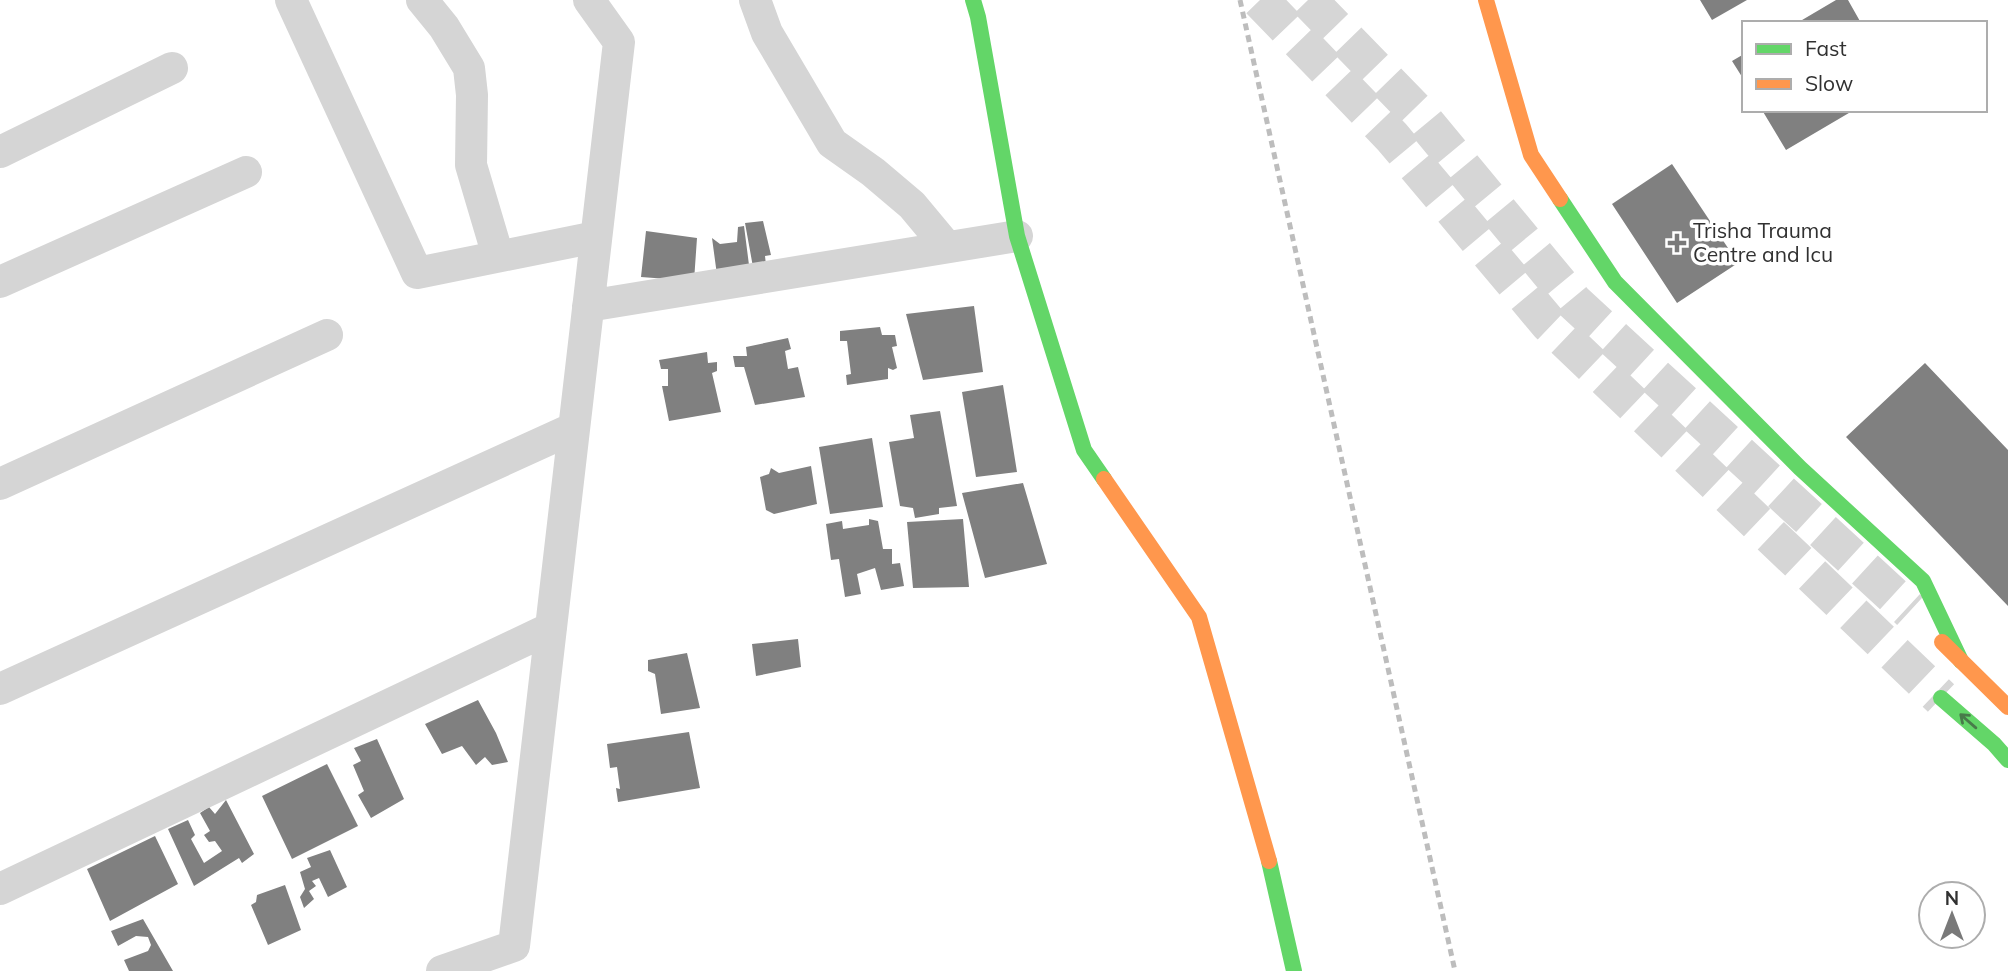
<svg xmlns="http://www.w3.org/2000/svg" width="2008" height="971" viewBox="0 0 2008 971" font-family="Mulish,sans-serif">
<rect width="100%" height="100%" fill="#fff"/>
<path fill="#808080" d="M 1700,0 L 1747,0 L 1712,20 Z
M 1836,0 L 1848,0 L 1861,23 L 1797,23 Z
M 1744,54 L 1744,80 L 1732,61 Z
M 1762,110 L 1854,110 L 1786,150 Z
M 1672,164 L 1738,263 L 1677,303 L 1612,204 Z
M 763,221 L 771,255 L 765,256 L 766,265 L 753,267 L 745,223 Z
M 744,226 L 749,265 L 717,275 L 712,238 L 720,244 L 737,242 L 738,227 Z
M 646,231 L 697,238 L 694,281 L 641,277 Z
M 974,306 L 983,372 L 923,380 L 906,314 Z
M 880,327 L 882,335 L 895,335 L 897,346 L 892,347 L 897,368 L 893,370 L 888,368 L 888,379 L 847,385 L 846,375 L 851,374 L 847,341 L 840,341 L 840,331 Z
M 788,338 L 791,349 L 785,351 L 788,369 L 798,367 L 805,397 L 755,405 L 744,367 L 735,367 L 733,356 L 747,356 L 746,347 Z
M 707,352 L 708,363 L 717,362 L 717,371 L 712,373 L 721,412 L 669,421 L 662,386 L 668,386 L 668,369 L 661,369 L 659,360 Z
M 1925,363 L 2008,450 L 2008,606 L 1846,437 Z
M 1003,385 L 1017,472 L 976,477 L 962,392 Z
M 940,411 L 957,506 L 939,508 L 939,514 L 915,518 L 913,508 L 900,506 L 889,442 L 914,438 L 910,415 Z
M 872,438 L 883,507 L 830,514 L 819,447 Z
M 811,466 L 817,504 L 774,514 L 766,510 L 760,477 L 769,474 L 771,468 L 779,473 Z
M 1023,483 L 1047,564 L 985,578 L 962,493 Z
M 869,519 L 878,521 L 883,549 L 892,549 L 892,564 L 900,563 L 904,586 L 881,590 L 875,568 L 857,574 L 861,594 L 845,597 L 839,559 L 831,560 L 826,524 L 842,521 L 843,529 L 869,525 Z
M 963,519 L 969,587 L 913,588 L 907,522 Z
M 798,639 L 801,667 L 756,676 L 752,644 Z
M 687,653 L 700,708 L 661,714 L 655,674 L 648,671 L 648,660 Z
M 478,700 L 496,733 L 508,762 L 492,765 L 485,757 L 476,765 L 462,746 L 442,754 L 425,724 Z
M 689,732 L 700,788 L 618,802 L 616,788 L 620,789 L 617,767 L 610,768 L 607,744 Z
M 377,739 L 404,799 L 371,818 L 358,795 L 364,791 L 353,765 L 361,761 L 354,748 Z
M 327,764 L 358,826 L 292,859 L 262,796 Z
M 226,800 L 254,854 L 242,863 L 239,858 L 194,886 L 168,829 L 188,820 L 195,835 L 191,839 L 204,863 L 222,851 L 215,841 L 209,842 L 204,835 L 210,831 L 200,813 L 209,807 L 215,814 Z
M 155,836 L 178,884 L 110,921 L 87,869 Z
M 330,850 L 347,887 L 328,897 L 319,878 L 312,881 L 316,886 L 309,891 L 314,899 L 304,908 L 300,897 L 305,889 L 300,872 L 311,867 L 307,858 Z
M 285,885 L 301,930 L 268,945 L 251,905 L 256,902 L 257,895 Z
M 143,919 L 173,971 L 129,971 L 124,960 L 148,951 L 151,945 L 148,937 L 136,936 L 118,946 L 111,931 Z"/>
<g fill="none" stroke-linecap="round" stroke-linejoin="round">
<path stroke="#d6d6d6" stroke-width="38" stroke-dasharray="38 19" stroke-linecap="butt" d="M 1260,0 L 1392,137 L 1549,324 L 1941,698
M 1308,0 L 1416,111 L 1574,302 L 1910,611"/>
<path stroke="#d5d5d5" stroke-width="32" d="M 291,0 L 417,273 L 596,237
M 422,0 L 444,27 L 469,68 L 472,95 L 471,165 L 498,256
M 755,0 L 767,33 L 832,143 L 873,172 L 912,205 L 947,247
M 0,152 L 172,68
M 0,282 L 246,172
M 588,306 L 1017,236
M 0,484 L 327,335
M 0,689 L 574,428
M 0,889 L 551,628
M 442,971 L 514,946 L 619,42 L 589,0"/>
<path stroke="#63d668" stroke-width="16" d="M 973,0 L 978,17 L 1017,236 L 1084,450 L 1104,479
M 1560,199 L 1615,282 L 1800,468 L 1923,581 L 1961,661
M 1941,698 L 1994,744 L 2008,760
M 1269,861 L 1294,971"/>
<path stroke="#ff974d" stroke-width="16" d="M 1486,0 L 1531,155 L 1560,199
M 1104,479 L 1199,617 L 1269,861
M 1942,642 L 2008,707"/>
<path stroke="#bdbdbd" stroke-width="5" stroke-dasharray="7 5" stroke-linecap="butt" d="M 1240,0 L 1455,971"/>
</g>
<defs><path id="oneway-shaft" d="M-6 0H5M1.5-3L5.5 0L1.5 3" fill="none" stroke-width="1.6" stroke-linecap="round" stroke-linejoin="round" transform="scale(1.75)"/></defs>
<use stroke="#487b4a" href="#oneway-shaft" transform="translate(1968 721) rotate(-139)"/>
<path fill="#797979" stroke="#fff" stroke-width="2.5" d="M1673.5 232.5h7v7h7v7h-7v7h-7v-7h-7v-7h7z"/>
<g text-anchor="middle" stroke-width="7" stroke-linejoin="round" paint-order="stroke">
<g font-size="21" fill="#313131" stroke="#fff" text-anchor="start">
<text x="1693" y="238">Trisha Trauma<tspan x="1693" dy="24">Centre and Icu</tspan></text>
</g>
</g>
<rect x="1742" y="21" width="245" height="91" fill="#ffffff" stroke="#adadad" stroke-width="2"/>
<rect x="1756" y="44" width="35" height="10" fill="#63d668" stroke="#adadad" stroke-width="2"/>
<text x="1805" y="56" font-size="21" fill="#313131">Fast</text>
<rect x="1756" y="79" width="35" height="10" fill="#ff974d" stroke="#adadad" stroke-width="2"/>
<text x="1805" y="91" font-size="21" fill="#313131">Slow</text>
<g transform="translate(1952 915)"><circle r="33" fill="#ffffff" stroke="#adadad" stroke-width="2"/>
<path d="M0-5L12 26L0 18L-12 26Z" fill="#797979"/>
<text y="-10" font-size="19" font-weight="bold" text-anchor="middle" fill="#313131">N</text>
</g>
</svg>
